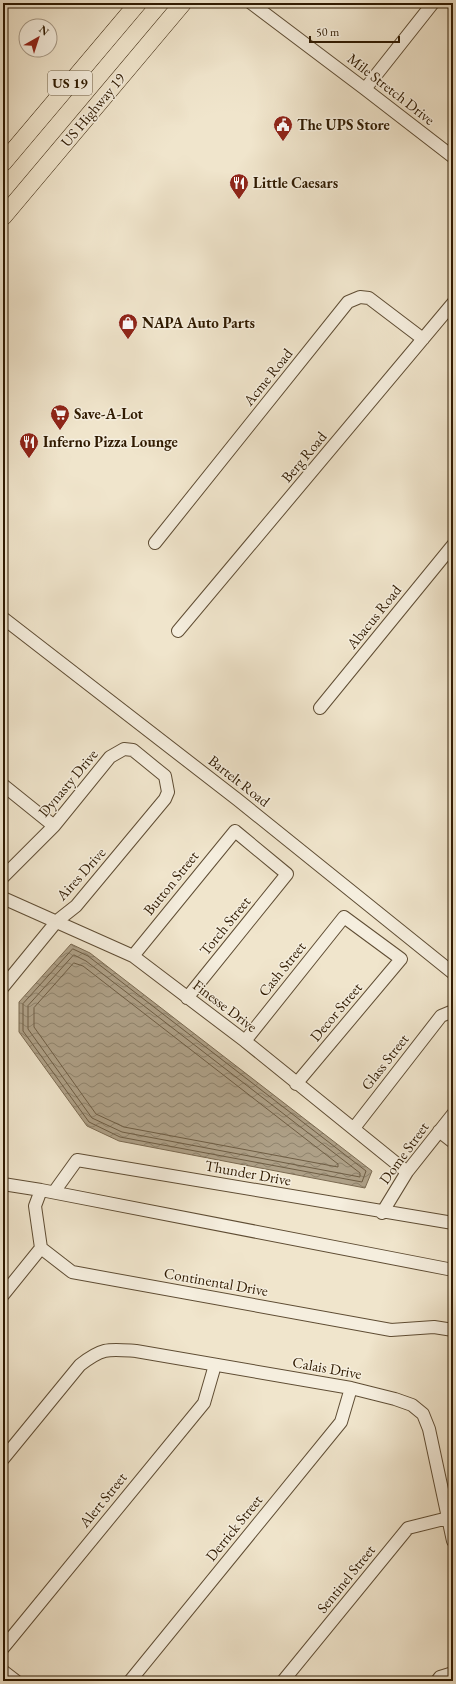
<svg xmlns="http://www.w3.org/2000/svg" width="456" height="1684" viewBox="0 0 456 1684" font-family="'EB Garamond',serif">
<defs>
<pattern id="water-waves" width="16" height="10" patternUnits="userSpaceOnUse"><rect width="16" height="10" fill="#aea087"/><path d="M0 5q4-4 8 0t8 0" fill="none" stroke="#8e826c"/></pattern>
</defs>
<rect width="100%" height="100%" fill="#f0e5cc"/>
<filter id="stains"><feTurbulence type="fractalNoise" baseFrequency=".005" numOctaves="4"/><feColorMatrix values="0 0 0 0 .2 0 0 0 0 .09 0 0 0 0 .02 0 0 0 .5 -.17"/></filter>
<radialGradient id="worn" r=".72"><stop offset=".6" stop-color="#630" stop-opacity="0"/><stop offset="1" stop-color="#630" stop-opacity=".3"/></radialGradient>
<path fill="url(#water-waves)" stroke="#7b6a51" d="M 71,944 L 90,953 L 372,1171 L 365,1188 L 119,1141 L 87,1126 L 19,1032 L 19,1002 Z"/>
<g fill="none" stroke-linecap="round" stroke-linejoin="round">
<path stroke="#6e5d44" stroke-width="1" d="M 73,949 L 88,956 L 366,1171 L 362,1182 L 120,1137 L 89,1122 L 23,1031 L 23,1004 Z
M 74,955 L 86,961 L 360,1173 L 360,1177 L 122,1132 L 92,1118 L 28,1029 L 28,1006 Z
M 74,963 L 83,966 L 338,1164 L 338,1167 L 124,1127 L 96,1114 L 34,1027 L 34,1008 Z"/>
<g stroke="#5f4d34" stroke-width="14">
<path id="minor" d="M 251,3 L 365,89 L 453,157
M 365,89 L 433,3
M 155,543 L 348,302 L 360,297 L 369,298 L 423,339
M 3,618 L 238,800 L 453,973
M 178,631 L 453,303
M 320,708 L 453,545
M 3,785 L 54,826
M 3,877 L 54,826 L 110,757 L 124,749 L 133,750 L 165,776 L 168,792 L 165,799 L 76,906 L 57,921 L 3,987
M 3,898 L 133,956 L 245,1041 L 407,1172
M 133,956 L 235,831 L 287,874 L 187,998
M 245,1041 L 344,917 L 401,959 L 296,1084
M 354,1128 L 441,1016 L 453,1011
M 439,1131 L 453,1142
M 3,1184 L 41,1190 L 453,1270
M 41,1190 L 35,1206 L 41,1248 L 72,1272 L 391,1330 L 434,1327 L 453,1330
M 54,1192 L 77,1160 L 453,1223
M 382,1213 L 407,1172 L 453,1114
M 3,1295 L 41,1248
M 3,1459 L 80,1365 C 103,1347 109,1349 136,1351 L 351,1388 L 395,1399 L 412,1405 L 423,1414 L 429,1429 L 453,1541
M 3,1648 L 204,1403 L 215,1365
M 3,1671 L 16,1681
M 130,1681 L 341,1422 L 351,1388
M 283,1681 L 408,1528 L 448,1518
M 437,1681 L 440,1677 L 453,1673"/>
</g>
<g stroke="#2f1a01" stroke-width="18">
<path id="highway" d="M 3,163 L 138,3
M 3,217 L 183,3"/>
</g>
<use href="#minor" stroke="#f5eede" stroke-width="12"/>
<use href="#highway" stroke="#f0e5cc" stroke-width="17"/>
</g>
<defs>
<g id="civic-pin" transform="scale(1)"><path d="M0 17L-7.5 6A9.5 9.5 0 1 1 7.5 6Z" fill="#8f2418" stroke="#f5eede"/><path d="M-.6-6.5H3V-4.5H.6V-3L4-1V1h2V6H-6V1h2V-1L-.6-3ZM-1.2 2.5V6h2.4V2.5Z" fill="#fff"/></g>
<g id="restaurant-pin" transform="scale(1)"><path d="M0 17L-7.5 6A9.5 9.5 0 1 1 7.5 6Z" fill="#8f2418" stroke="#f5eede"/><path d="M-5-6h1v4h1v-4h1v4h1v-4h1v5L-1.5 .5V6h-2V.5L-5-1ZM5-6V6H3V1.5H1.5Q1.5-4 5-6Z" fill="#fff"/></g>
<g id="shop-pin" transform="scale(1)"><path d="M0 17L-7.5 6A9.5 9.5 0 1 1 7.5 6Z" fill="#8f2418" stroke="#f5eede"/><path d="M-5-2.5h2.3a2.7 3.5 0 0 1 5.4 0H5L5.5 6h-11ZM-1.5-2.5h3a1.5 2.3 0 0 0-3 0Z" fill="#fff"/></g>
<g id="supermarket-pin" transform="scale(1)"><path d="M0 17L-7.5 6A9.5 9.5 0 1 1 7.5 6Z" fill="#8f2418" stroke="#f5eede"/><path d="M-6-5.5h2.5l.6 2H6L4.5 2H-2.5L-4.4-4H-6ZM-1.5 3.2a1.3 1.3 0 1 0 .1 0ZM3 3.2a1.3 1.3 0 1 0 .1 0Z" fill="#fff"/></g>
</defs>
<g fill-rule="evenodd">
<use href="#civic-pin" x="283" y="125"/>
<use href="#restaurant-pin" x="239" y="183"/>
<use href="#shop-pin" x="128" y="323"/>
<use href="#supermarket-pin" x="60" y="414"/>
<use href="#restaurant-pin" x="29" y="442"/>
</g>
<g text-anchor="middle" stroke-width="3" stroke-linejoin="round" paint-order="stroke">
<rect fill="#f5eede" stroke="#6a5a43" stroke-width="1" x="48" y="71" width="44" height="24" rx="3"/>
<g font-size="14" font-weight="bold" fill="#2f1a01">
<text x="70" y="88">US 19</text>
</g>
<g font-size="15" fill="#2f1a01" stroke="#f5eede">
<text transform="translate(391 89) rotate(38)" y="5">Mile Stretch Drive</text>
<text transform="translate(93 110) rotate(-50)" y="5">US Highway 19</text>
<text transform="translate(268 377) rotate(-51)" y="5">Acme Road</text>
<text transform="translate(304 457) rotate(-50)" y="5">Berg Road</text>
<text transform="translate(374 617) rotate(-51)" y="5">Abacus Road</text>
<text transform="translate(239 781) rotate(38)" y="5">Bartelt Road</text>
<text transform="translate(68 783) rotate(-50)" y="5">Dynasty Drive</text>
<text transform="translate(81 874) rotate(-48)" y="5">Aires Drive</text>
<text transform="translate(171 883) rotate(-51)" y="5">Button Street</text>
<text transform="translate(225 926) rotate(-51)" y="5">Torch Street</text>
<text transform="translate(282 969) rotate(-51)" y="5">Cash Street</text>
<text transform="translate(225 1006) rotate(37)" y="5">Finesse Drive</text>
<text transform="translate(336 1012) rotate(-50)" y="5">Decor Street</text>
<text transform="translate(385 1062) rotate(-52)" y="5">Glass Street</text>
<text transform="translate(404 1153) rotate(-54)" y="5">Dome Street</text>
<text transform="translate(248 1173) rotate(10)" y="5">Thunder Drive</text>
<text transform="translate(216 1282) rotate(10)" y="5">Continental Drive</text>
<text transform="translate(327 1368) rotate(10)" y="5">Calais Drive</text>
<text transform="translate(103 1500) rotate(-51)" y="5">Alert Street</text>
<text transform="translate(234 1528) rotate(-51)" y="5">Derrick Street</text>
<text transform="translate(346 1579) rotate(-51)" y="5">Sentinel Street</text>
</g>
<g font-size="15" font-weight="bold" fill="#2f1a01" stroke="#f5eede" text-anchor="start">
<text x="297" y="130">The UPS Store</text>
<text x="253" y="188">Little Caesars</text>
<text x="142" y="328">NAPA Auto Parts</text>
<text x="74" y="419">Save-A-Lot</text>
<text x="43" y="447">Inferno Pizza Lounge</text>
</g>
</g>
<rect width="456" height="1684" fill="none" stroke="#f0e5cc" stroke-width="16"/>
<rect x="4" y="4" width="448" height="1676" fill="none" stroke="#2f1a01" stroke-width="2"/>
<rect x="8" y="8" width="440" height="1668" fill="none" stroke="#2f1a01"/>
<g transform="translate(38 38) rotate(39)"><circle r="19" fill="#f5eede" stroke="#a69986"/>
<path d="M0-3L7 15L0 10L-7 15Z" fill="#8f2418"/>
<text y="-6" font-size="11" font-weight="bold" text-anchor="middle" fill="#2f1a01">N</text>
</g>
<path d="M310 36v6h89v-6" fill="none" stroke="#2f1a01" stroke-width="2"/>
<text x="316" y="36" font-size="12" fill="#2f1a01" stroke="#f5eede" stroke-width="3" paint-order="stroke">50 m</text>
<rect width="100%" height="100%" filter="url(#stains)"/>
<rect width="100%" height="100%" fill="url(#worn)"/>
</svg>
